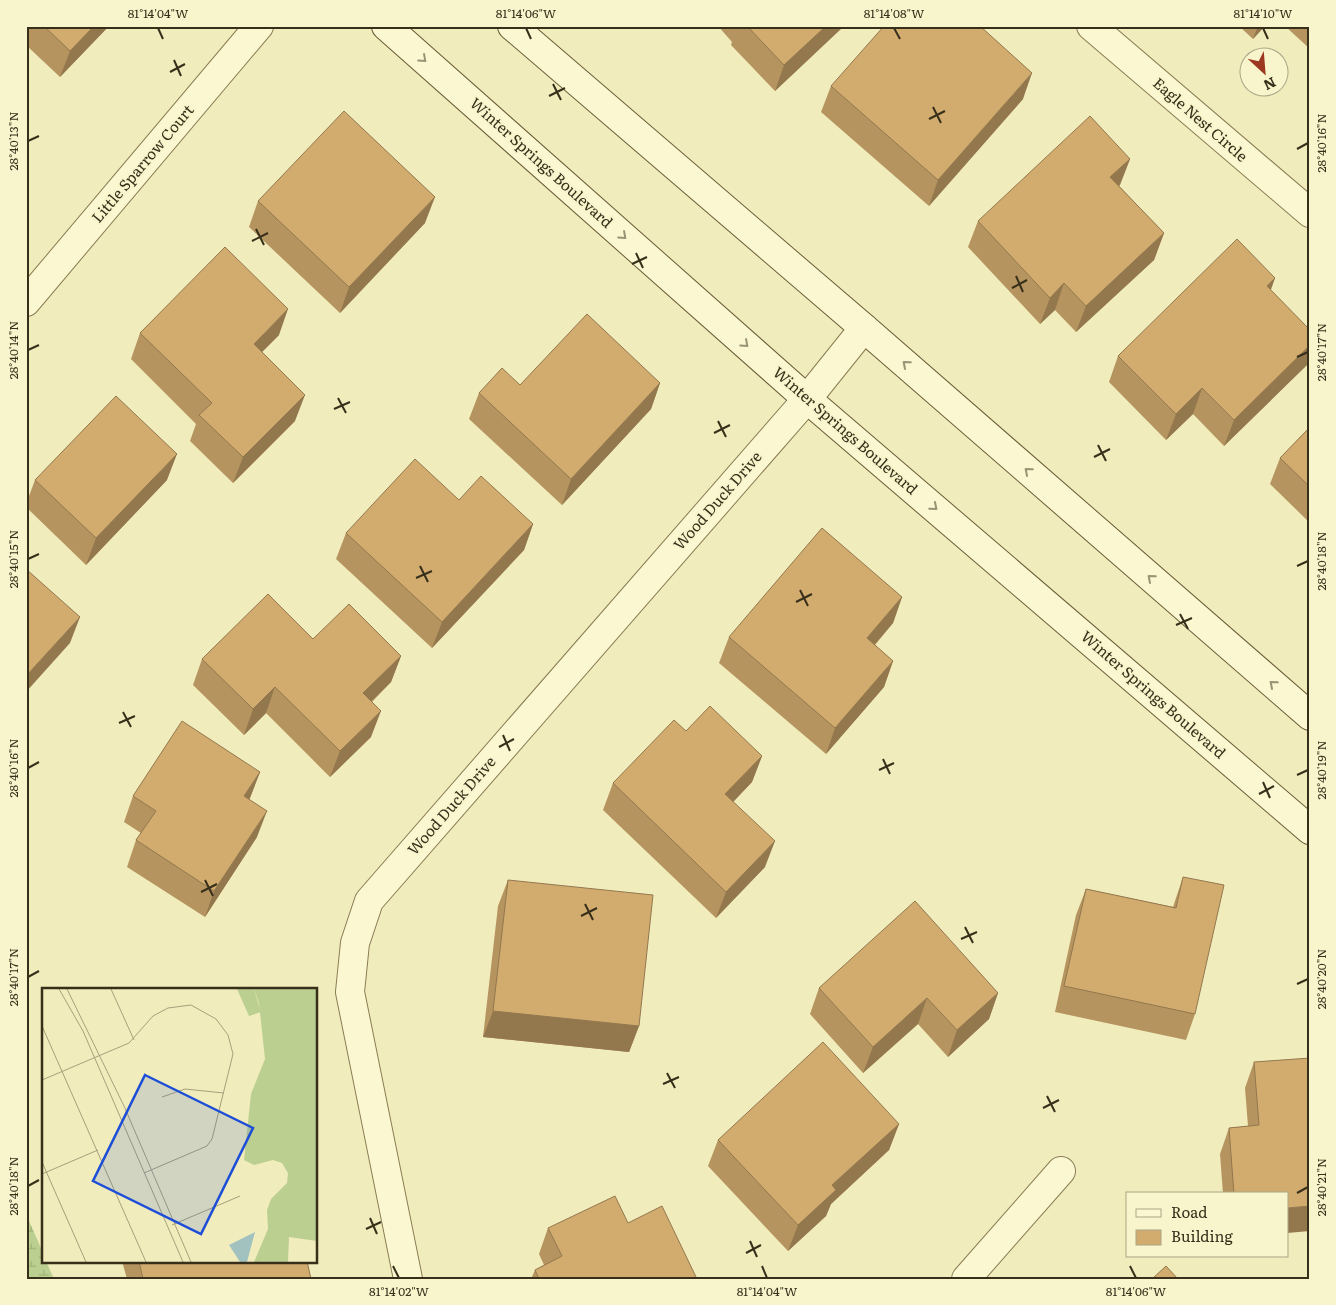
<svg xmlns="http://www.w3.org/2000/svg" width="1336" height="1305" viewBox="0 0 1336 1305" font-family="Literata,serif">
<defs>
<pattern id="wetland-marsh" width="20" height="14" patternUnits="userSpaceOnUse" patternTransform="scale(1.25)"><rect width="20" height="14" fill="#bbcf90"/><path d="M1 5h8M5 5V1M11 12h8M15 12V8" fill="none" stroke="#a2b27c"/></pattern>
</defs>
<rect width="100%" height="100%" fill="#f1ecbc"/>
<path fill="url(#wetland-marsh)" d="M 26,1214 L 44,1255 L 44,1261 L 46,1261 L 54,1279 L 26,1279 Z"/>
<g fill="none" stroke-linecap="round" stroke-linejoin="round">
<g stroke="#8a7c54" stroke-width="30">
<path id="street" d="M 1091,26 L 1310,213
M 26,302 L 259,26
M 408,1279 L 350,992 L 355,943 L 369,901 L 807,399 L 864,328
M 966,1279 L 1061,1171"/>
</g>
<g stroke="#6b5c38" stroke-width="30">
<path id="secondary" d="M 386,26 L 807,399 L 1310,830
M 512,26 L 864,328 L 1310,716"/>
</g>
<use href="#street" stroke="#fbf7d0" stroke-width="28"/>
<use href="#secondary" stroke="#fbf7d0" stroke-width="28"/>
</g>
<path fill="#b5945f" d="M 26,26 L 109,26 L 60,77 L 26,45 Z
M 718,26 L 844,26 L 775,91 L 731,45 L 732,42 Z
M 1239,26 L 1265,26 L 1253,39 Z
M 1285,26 L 1310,26 L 1310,49 Z
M 831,86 L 1023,99 L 929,206 L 821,112 Z
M 1130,159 L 1119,186 L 1164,233 L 1154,260 L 1076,332 L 1055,310 L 1040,324 L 968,247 L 978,221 Z
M 258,201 L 425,223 L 340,313 L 249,227 Z
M 1275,278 L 1270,290 L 1310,330 L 1310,359 L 1308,364 L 1224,446 L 1193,414 L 1166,440 L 1109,382 L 1118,356 Z
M 140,333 L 279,335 L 262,352 L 295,421 L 233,483 L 190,441 L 196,424 L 131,359 Z
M 660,383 L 651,409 L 562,505 L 469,419 L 479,393 L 520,385 Z
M 1310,427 L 1310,523 L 1270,484 L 1280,458 Z
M 35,480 L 167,480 L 86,565 L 26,507 L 26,504 Z
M 533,524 L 524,550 L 432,648 L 336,559 L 346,533 Z
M 902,597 L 893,623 L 875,645 L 893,661 L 884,687 L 826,754 L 719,663 L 729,637 Z
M 313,639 L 401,656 L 391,682 L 372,702 L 371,737 L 330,777 L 266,713 L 244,735 L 193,685 L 202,659 Z
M 686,731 L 762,756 L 752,782 L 733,802 L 765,867 L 716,918 L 603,810 L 613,783 Z
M 260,772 L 249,800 L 257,837 L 205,917 L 127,867 L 136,840 L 141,833 L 124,822 L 133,796 Z
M 1183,877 L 1195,1014 L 1186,1040 L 1055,1012 L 1076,915 L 1086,889 L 1173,907 Z
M 508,880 L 639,1026 L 629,1052 L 483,1037 L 498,906 Z
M 819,988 L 998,993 L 989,1019 L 948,1057 L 918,1024 L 863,1073 L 810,1014 Z
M 1254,1062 L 1287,1194 L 1223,1194 L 1220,1154 L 1229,1128 L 1248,1126 L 1245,1088 Z
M 899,1124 L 889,1150 L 831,1204 L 826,1216 L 788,1251 L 708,1166 L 718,1140 Z
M 628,1223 L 697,1279 L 531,1279 L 535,1270 L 544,1265 L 539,1254 L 548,1228 Z
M 122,1261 L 307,1261 L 311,1279 L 127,1279 Z"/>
<path fill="#93784e" d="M 94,26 L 109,26 L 60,77 L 70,51 Z
M 826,26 L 844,26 L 775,91 L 784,65 Z
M 1258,26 L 1265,26 L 1253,39 Z
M 1032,73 L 1023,99 L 929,206 L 938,180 Z
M 1130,159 L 1120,185 L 1101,203 L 1110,177 Z
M 435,197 L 425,223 L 340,313 L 349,287 Z
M 1164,233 L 1154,260 L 1076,332 L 1086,306 Z
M 1275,278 L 1266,304 L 1267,286 Z
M 1064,283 L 1055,310 L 1040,324 L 1050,298 Z
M 288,309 L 279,335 L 244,370 L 254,344 Z
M 1310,345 L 1310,359 L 1308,364 L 1224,446 L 1234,420 Z
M 660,383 L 651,409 L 562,505 L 571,479 Z
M 1202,388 L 1193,414 L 1166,440 L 1176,414 Z
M 305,395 L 295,421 L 233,483 L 243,457 Z
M 177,454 L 167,480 L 86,565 L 96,538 Z
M 533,524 L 524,550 L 432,648 L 442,622 Z
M 902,597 L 893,623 L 858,664 L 867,638 Z
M 80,617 L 70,643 L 26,692 L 26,676 Z
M 401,656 L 391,682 L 353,719 L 363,693 Z
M 893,661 L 884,687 L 826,754 L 835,728 Z
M 275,687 L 266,713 L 244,735 L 253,709 Z
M 381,711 L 371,737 L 330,777 L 340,751 Z
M 762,756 L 752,782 L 716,820 L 725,794 Z
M 260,772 L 250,798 L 234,823 L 244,796 Z
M 267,811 L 257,837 L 205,917 L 214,891 Z
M 775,841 L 765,867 L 716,918 L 726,892 Z
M 998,993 L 989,1019 L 948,1057 L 957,1030 Z
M 927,998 L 918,1024 L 863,1073 L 873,1047 Z
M 493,1011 L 639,1026 L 629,1052 L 483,1037 Z
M 899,1124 L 889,1150 L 831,1204 L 826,1216 L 788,1251 L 798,1225 L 832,1185 Z
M 1310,1206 L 1310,1231 L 1287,1233 L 1287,1208 Z"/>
<path fill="#d2ac6f" stroke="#93784e" d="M 44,26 L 94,26 L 70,51 Z
M 747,26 L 826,26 L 784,65 Z
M 884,26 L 980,26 L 1032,73 L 938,180 L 831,86 Z
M 344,111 L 435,197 L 349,287 L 258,201 Z
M 1090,116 L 1130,159 L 1110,177 L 1164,233 L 1086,306 L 1064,283 L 1050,298 L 978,221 Z
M 1237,239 L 1275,278 L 1267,286 L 1310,330 L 1310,345 L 1234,420 L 1202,388 L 1176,414 L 1118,356 Z
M 225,247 L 288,309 L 254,344 L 305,395 L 243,457 L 199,415 L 212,403 L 140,333 Z
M 587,314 L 660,383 L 571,479 L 479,393 L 502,368 L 520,385 Z
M 116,396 L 177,454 L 96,538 L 35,480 Z
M 1310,427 L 1310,487 L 1280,458 Z
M 415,459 L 459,500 L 481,476 L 533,524 L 442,622 L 346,533 Z
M 822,528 L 902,597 L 867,638 L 893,661 L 835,728 L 729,637 Z
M 26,569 L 80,617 L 26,676 Z
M 268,594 L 313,639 L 349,604 L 401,656 L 363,693 L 381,711 L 340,751 L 275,687 L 253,709 L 202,659 Z
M 710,706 L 762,756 L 725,794 L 775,841 L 726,892 L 613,783 L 674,720 L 686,731 Z
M 182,721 L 260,772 L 244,796 L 267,811 L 214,891 L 136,840 L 156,811 L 133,796 Z
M 1183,877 L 1224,885 L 1195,1014 L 1064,986 L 1086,889 L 1176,908 Z
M 508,880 L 653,895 L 639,1026 L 493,1011 Z
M 915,901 L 998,993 L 957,1030 L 927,998 L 873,1047 L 819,988 Z
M 823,1042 L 899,1124 L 832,1185 L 836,1190 L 798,1225 L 718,1140 Z
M 1310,1058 L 1310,1206 L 1287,1208 L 1287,1194 L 1234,1194 L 1229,1128 L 1259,1125 L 1254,1062 Z
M 615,1196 L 628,1223 L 662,1206 L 697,1279 L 539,1279 L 535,1270 L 562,1256 L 548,1228 Z
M 139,1261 L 307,1261 L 311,1279 L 143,1279 Z
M 1166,1266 L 1178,1279 L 1152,1279 Z"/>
<defs><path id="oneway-chevron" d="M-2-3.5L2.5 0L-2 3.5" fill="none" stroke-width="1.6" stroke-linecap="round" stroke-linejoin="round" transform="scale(1.25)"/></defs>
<g stroke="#9a9376">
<use href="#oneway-chevron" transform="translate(423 59) rotate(42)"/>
<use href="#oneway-chevron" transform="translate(623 236) rotate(42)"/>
<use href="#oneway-chevron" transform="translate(745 344) rotate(42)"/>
<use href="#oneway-chevron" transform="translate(906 364) rotate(-139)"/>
<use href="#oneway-chevron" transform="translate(1028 471) rotate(-139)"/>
<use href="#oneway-chevron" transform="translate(934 507) rotate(41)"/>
<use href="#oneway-chevron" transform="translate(1151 578) rotate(-139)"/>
<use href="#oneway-chevron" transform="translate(1273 684) rotate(-139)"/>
</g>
<path fill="none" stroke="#382f1b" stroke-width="2" d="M 158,28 L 163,39M 526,28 L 531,39M 894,28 L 900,39M 1263,28 L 1268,39M 174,60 L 181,76M 170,72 L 185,64M 553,84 L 561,100M 549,96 L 565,88M 933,107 L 941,123M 929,119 L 945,111M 28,141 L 39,136M 1297,149 L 1308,143M 256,229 L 264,245M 252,241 L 268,233M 636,253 L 643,268M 632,264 L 647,257M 1016,276 L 1023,292M 1012,288 L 1027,280M 28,350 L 39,345M 1297,357 L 1308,352M 338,398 L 346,413M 334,409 L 350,402M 718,421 L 726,437M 714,433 L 730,425M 1098,445 L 1106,461M 1094,457 L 1110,449M 28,559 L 39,554M 420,566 L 428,582M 1297,566 L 1308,561M 416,578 L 432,571M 800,590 L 808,606M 796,602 L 812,594M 1180,614 L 1188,629M 1176,625 L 1192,618M 123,712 L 131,727M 119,723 L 135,716M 503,735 L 510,751M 499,747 L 514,739M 883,759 L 890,774M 28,768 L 39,762M 879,770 L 894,763M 1297,775 L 1308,770M 1263,782 L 1270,798M 1259,794 L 1274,786M 205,880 L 213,896M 201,892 L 217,884M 585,904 L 593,920M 581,916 L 597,908M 965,927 L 973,943M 961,939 L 977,932M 28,977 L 39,971M 1297,984 L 1308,979M 667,1073 L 675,1088M 663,1084 L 679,1077M 1047,1096 L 1055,1112M 1043,1108 L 1059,1100M 28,1186 L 39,1180M 1297,1193 L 1308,1187M 370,1218 L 377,1234M 366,1229 L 381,1222M 750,1241 L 757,1257M 746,1253 L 761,1245M 393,1266 L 399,1278M 762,1266 L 767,1278M 1130,1266 L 1136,1278"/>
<g text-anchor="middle" stroke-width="4" stroke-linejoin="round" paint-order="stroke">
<g font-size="15" fill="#382f1b" stroke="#f8f4cc">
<text transform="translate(1200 120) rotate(41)" y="5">Eagle Nest Circle</text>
<text transform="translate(541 163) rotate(42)" y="5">Winter Springs Boulevard</text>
<text transform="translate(143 164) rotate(-50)" y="5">Little Sparrow Court</text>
<text transform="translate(845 431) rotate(41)" y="5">Winter Springs Boulevard</text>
<text transform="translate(718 501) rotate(-49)" y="5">Wood Duck Drive</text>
<text transform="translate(1153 695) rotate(41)" y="5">Winter Springs Boulevard</text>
<text transform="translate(452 806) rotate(-49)" y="5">Wood Duck Drive</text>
</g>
</g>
<g transform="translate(42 988)">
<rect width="275" height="275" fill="#f1ecbc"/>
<path d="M 195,1 L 212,1 L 219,24 L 207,28 Z" fill="#bbcf90"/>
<path d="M 212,1 L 275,1 L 275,253 L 247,249 L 246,274 L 212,274 L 226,241 L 225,222 L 229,211 L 245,195 L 246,185 L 240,175 L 231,172 L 212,177 L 202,172 L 209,106 L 223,71 L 217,15 Z" fill="#bbcf90"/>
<path d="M 213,244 L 205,274 L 198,274 L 187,257 Z" fill="#a1c2bf"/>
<path fill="none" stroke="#a7a07c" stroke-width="1" d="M 17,1 L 41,43 L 141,274M 25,1 L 82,118 L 149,274M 69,1 L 92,52M 0,38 L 104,274M 0,92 L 87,55 L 111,28 L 126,20 L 149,17 L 174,31 L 186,47 L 191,66 L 170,151 L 165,158 L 102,185M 120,109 L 143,101 L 182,105M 0,174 L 44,274M 0,186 L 56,162M 130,237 L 198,208"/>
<path fill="#1d4ed8" fill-opacity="0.15" stroke="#1d4ed8" stroke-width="2.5" d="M 103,87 L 211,140 L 159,246 L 51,193 Z"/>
<rect width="275" height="275" fill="none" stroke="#382f1b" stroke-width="2.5"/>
</g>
<rect width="1336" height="1305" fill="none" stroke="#f8f4cc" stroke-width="55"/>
<rect x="1126" y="1192" width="162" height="65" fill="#f8f4cc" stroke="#aba585"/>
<rect x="1136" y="1209" width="25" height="8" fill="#fbf7d0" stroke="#aba585"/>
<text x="1171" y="1218" font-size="15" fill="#382f1b">Road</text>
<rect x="1136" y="1230" width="25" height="15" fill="#d2ac6f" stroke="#aba585"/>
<text x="1171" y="1242" font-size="15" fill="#382f1b">Building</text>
<g transform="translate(1264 72) rotate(154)"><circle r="24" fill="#f8f4cc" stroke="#aba585"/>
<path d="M0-4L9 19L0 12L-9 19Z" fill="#9d3820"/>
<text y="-8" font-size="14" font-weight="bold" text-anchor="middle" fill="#382f1b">N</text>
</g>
<rect x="28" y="28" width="1280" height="1250" fill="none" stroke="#382f1b" stroke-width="2"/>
<g font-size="12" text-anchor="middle" fill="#382f1b">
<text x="158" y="18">81°14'04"W</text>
<text x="526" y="18">81°14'06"W</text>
<text x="894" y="18">81°14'08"W</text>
<text x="1263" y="18">81°14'10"W</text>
<text transform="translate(14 141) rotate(-90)" y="4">28°40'13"N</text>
<text transform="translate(1322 143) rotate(-90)" y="4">28°40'16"N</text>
<text transform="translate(14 350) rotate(-90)" y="4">28°40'14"N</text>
<text transform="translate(1322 352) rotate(-90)" y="4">28°40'17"N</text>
<text transform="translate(14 559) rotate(-90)" y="4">28°40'15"N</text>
<text transform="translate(1322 561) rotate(-90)" y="4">28°40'18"N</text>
<text transform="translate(14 768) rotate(-90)" y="4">28°40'16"N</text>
<text transform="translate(1322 770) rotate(-90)" y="4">28°40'19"N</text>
<text transform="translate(14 977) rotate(-90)" y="4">28°40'17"N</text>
<text transform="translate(1322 979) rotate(-90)" y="4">28°40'20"N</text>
<text transform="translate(14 1186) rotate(-90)" y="4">28°40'18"N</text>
<text transform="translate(1322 1187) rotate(-90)" y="4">28°40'21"N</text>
<text x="399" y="1296">81°14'02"W</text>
<text x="767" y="1296">81°14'04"W</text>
<text x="1136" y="1296">81°14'06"W</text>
</g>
</svg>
